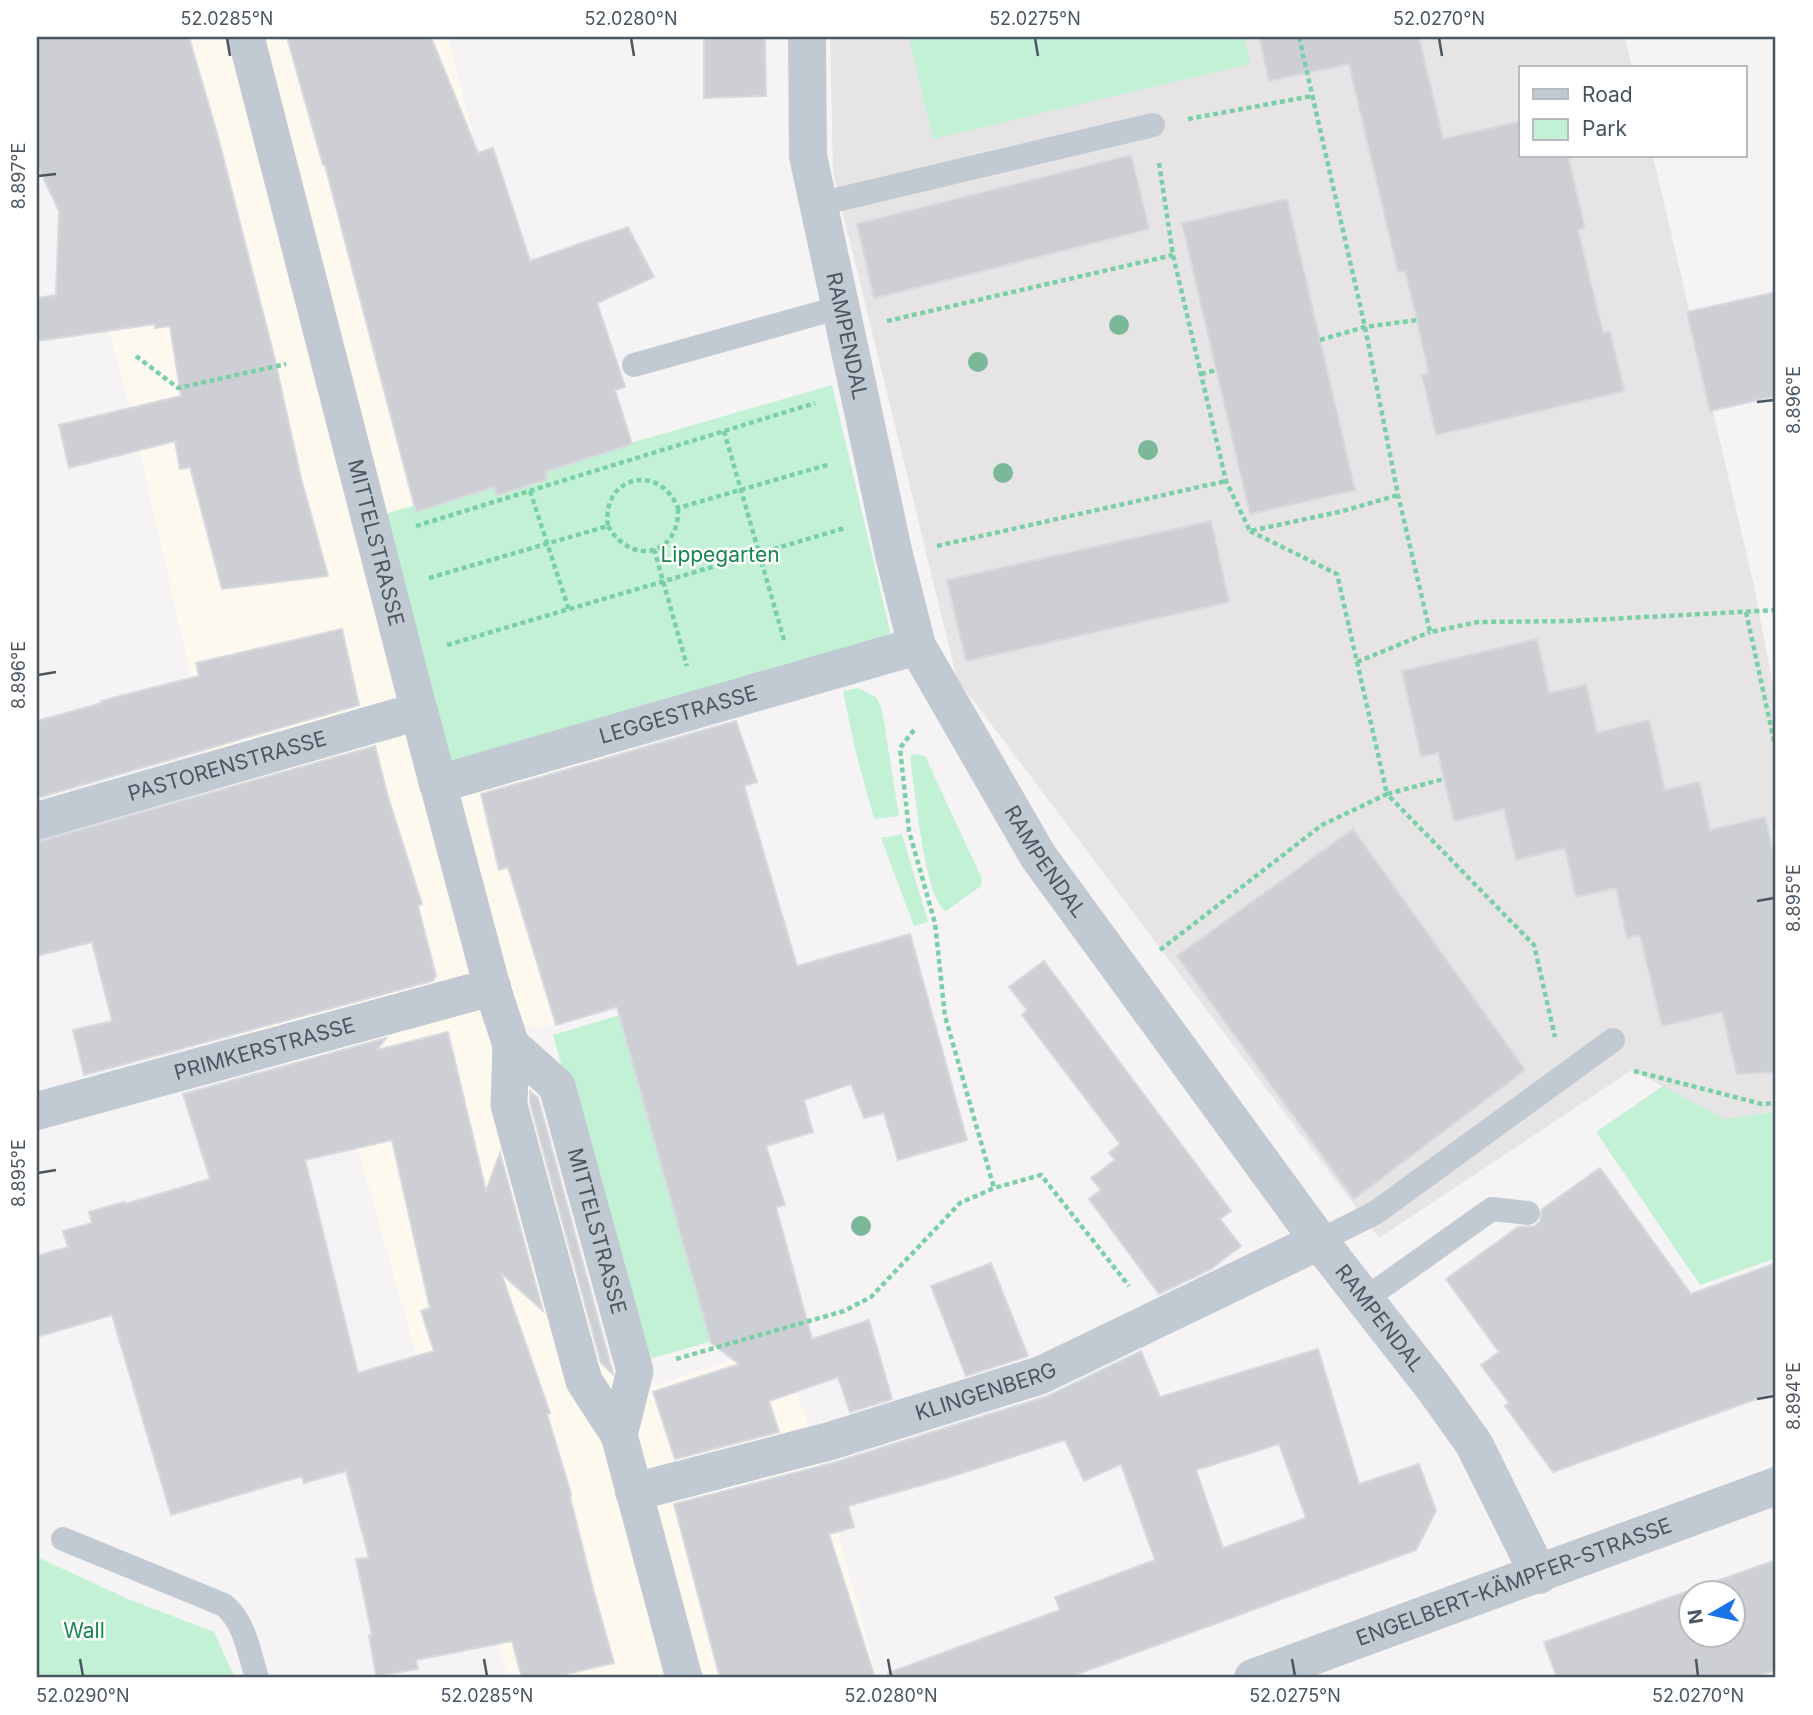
<svg xmlns="http://www.w3.org/2000/svg" width="1813" height="1715" viewBox="0 0 1813 1715" font-family="Inter,sans-serif">
<rect width="100%" height="100%" fill="#f5f3f3"/>
<path fill="#fdf9ef" d="M 37,37 L 448,37 L 557,464 L 374,517 L 611,724 L 678,989 L 544,1027 L 517,1023 L 620,1398 L 781,1343 L 814,1444 L 877,1678 L 508,1678 L 352,1128 L 305,1142 L 277,1039 L 238,1049 L 216,953 L 251,942 L 129,404 L 37,69 Z"/>
<path fill="#e6e4e5" d="M 830,37 L 1625,37 L 1632,68 L 1521,68 L 1521,156 L 1653,156 L 1754,586 L 1776,701 L 1776,1112 L 1724,1119 L 1632,1070 L 1379,1238 L 957,679 L 833,172 Z"/>
<path fill="#c3f1d5" d="M 909,37 L 1244,37 L 1250,64 L 933,139 Z
M 832,385 L 893,644 L 447,770 L 374,517 Z
M 858,688 L 876,697 L 882,710 L 899,816 L 874,819 L 855,749 L 843,691 Z
M 914,754 L 925,756 L 982,879 L 981,886 L 946,911 C 925,901 914,784 910,757 Z
M 902,834 L 928,922 L 914,926 L 881,838 Z
M 620,1015 L 675,1215 L 677,1220 L 684,1218 L 693,1251 L 685,1254 L 687,1259 L 694,1258 L 704,1294 L 697,1296 L 699,1302 L 706,1300 L 715,1334 L 709,1342 L 653,1358 L 644,1355 L 641,1349 L 553,1035 Z
M 1663,1086 L 1724,1119 L 1776,1112 L 1776,1258 L 1700,1285 L 1596,1132 Z
M 37,1557 L 128,1599 L 214,1632 L 235,1678 L 37,1678 Z"/>
<path fill="#cdcfd5" stroke="#d7d9de" stroke-width="2" fill-rule="evenodd" d="M 37,37 L 189,37 L 218,137 L 274,356 L 301,478 L 328,576 L 222,589 L 190,467 L 180,469 L 175,441 L 69,468 L 59,425 L 181,396 L 170,326 L 155,328 L 155,324 L 37,341 L 37,298 L 56,295 L 59,211 L 37,164 Z
M 287,37 L 431,37 L 478,153 L 493,148 L 530,261 L 628,227 L 654,277 L 597,303 L 625,387 L 615,390 L 632,444 L 545,472 L 547,479 L 518,489 L 497,495 L 494,487 L 416,512 L 325,165 L 323,165 Z
M 704,37 L 765,37 L 766,96 L 704,98 Z
M 1259,37 L 1419,37 L 1443,139 L 1521,121 L 1521,156 L 1568,156 L 1585,228 L 1578,230 L 1591,284 L 1603,333 L 1610,331 L 1624,391 L 1436,435 L 1422,375 L 1429,374 L 1417,320 L 1405,271 L 1398,272 L 1349,64 L 1269,81 Z
M 1131,155 L 1149,229 L 874,298 L 857,224 Z
M 1287,199 L 1355,490 L 1250,514 L 1182,223 Z
M 1776,292 L 1776,396 L 1710,411 L 1687,312 Z
M 1211,521 L 1229,602 L 966,661 L 947,580 Z
M 342,629 L 359,705 L 37,798 L 37,721 L 102,703 L 101,701 L 199,676 L 196,663 Z
M 1537,639 L 1549,693 L 1586,685 L 1597,733 L 1649,720 L 1665,790 L 1699,782 L 1710,830 L 1765,817 L 1776,864 L 1776,1072 L 1737,1074 L 1722,1012 L 1662,1026 L 1640,935 L 1627,938 L 1616,888 L 1576,897 L 1565,848 L 1516,860 L 1504,809 L 1454,821 L 1438,753 L 1421,757 L 1402,671 Z
M 736,721 L 757,782 L 744,786 L 797,966 L 910,934 L 967,1140 L 898,1160 L 884,1113 L 864,1118 L 851,1084 L 804,1100 L 813,1132 L 766,1146 L 785,1205 L 776,1207 L 812,1339 L 869,1320 L 892,1399 L 850,1412 L 838,1377 L 769,1401 L 779,1432 L 675,1459 L 653,1392 L 739,1364 L 711,1343 L 617,1007 L 556,1025 L 508,867 L 499,870 L 481,794 Z
M 375,746 L 388,797 L 422,904 L 418,906 L 436,976 L 432,981 L 84,1075 L 73,1030 L 112,1021 L 92,942 L 37,956 L 37,842 Z
M 1353,829 L 1525,1070 L 1354,1199 L 1177,956 Z
M 1044,961 L 1231,1211 L 1220,1219 L 1241,1246 L 1211,1269 L 1159,1294 L 1089,1199 L 1101,1190 L 1091,1178 L 1115,1160 L 1109,1153 L 1120,1144 L 1022,1015 L 1027,1010 L 1009,987 Z
M 448,1032 L 486,1191 L 500,1153 L 543,1311 L 501,1273 L 550,1413 L 547,1414 L 571,1494 L 570,1497 L 593,1589 L 614,1663 L 549,1678 L 522,1678 L 512,1641 L 416,1660 L 418,1669 L 376,1676 L 369,1635 L 372,1635 L 356,1559 L 369,1558 L 346,1471 L 304,1483 L 302,1476 L 171,1515 L 112,1315 L 37,1337 L 37,1256 L 68,1247 L 63,1231 L 92,1223 L 89,1212 L 124,1202 L 125,1204 L 210,1179 L 183,1094 L 386,1038 L 377,1050 ZM 392,1140 L 430,1308 L 421,1311 L 434,1351 L 358,1373 L 305,1160 Z
M 530,1091 L 538,1098 L 613,1374 L 601,1363 L 530,1103 Z
M 1600,1168 L 1691,1294 L 1776,1263 L 1776,1392 L 1553,1472 L 1505,1406 L 1509,1403 L 1481,1365 L 1499,1352 L 1446,1279 L 1518,1227 L 1535,1226 L 1540,1221 L 1542,1209 Z
M 991,1263 L 1028,1356 L 966,1376 L 931,1286 Z
M 1318,1349 L 1359,1484 L 1419,1464 L 1436,1511 L 1416,1550 L 1067,1678 L 889,1678 L 888,1673 L 1060,1610 L 1055,1597 L 1155,1560 L 1121,1464 L 1084,1481 L 1065,1440 L 950,1477 L 848,1506 L 854,1527 L 829,1534 L 875,1678 L 720,1678 L 674,1504 L 836,1462 L 1048,1396 L 1141,1351 L 1160,1397 ZM 1279,1444 L 1306,1518 L 1223,1548 L 1196,1470 Z
M 1776,1560 L 1776,1670 L 1752,1678 L 1557,1678 L 1544,1642 ZM 1690,1592 L 1732,1592 L 1732,1634 L 1690,1634 Z"/>
<g fill="none" stroke-linecap="round" stroke-linejoin="round">
<path stroke="#7ad0a6" stroke-width="4.5" stroke-dasharray="5 3.5" stroke-linecap="butt" d="M 1299,37 L 1365,327 L 1398,495 L 1430,632 L 1478,622 L 1572,621 L 1776,610
M 1188,119 L 1312,96
M 1159,163 L 1173,255 L 1226,481 L 1250,531 L 1343,511 L 1398,495
M 887,321 L 1173,255
M 1320,340 L 1365,327 L 1417,320
M 136,356 L 178,388 L 286,364
M 1201,374 L 1217,370
M 724,431 L 784,640
M 530,491 L 569,610
M 416,526 L 815,403
M 608,526 C 632,567 680,555 678,508
M 1250,531 L 1337,574 L 1387,794 L 1444,779
M 937,546 L 1226,481
M 654,549 L 687,666
M 429,578 L 608,526 C 601,476 659,462 678,508 L 830,464
M 1746,612 L 1776,750
M 447,645 L 845,528
M 1357,662 L 1430,632
M 914,730 L 900,748 L 909,831 L 935,923 L 945,1016 L 994,1188
M 1160,950 L 1322,825 L 1387,794 L 1534,945 L 1555,1037
M 1634,1071 L 1762,1104 L 1776,1103
M 676,1359 L 844,1311 L 871,1297 L 960,1203 L 994,1188 L 1041,1175 L 1129,1286"/>
<path stroke="#c1cad2" stroke-width="24" d="M 819,204 L 1153,125
M 634,365 L 841,307
M 1319,1241 L 1375,1213 L 1613,1040
M 1365,1299 L 1492,1209 L 1528,1213
M 63,1539 L 224,1605 C 245,1622 249,1653 257,1678"/>
<g stroke="#c1cad2" stroke-width="37">
<path id="s1" d="M 246,37 L 419,711"/>
<path d="M 438,784 L 492,987 L 511,1045 L 509,1105 L 584,1381 L 619,1435 L 684,1678"/>
<path id="s2" d="M 511,1045 L 557,1086 L 635,1371 L 619,1435"/>
</g>
<g stroke="#c1cad2" stroke-width="38">
<path id="s3" d="M 807,37 L 808,156 L 894,555 L 917,646 L 1038,856 L 1319,1241 L 1434,1388 L 1474,1444 L 1539,1575"/>
<path id="s4" d="M 37,821 L 419,711 L 438,784 L 917,646"/>
<path id="s5" d="M 37,1111 L 492,987"/>
<path id="s6" d="M 634,1492 L 830,1441 L 1041,1375 L 1319,1241"/>
</g>
<path stroke="#c1cad2" stroke-width="38" id="s7" d="M 1253,1678 L 1776,1486"/>
</g>
<g fill="#7bb799">
<circle cx="1119" cy="325" r="10"/>
<circle cx="978" cy="362" r="10"/>
<circle cx="1148" cy="450" r="10"/>
<circle cx="1003" cy="473" r="10"/>
<circle cx="861" cy="1226" r="10"/>
</g>
<path fill="none" stroke="#4a5661" stroke-width="2.5" d="M 227,38 L 230,56M 631,38 L 634,56M 1035,38 L 1038,56M 1439,38 L 1442,56M 38,176 L 56,174M 1757,402 L 1774,400M 38,675 L 56,672M 1757,901 L 1774,898M 38,1173 L 56,1170M 1757,1399 L 1774,1396M 80,1659 L 83,1676M 484,1659 L 487,1676M 888,1659 L 891,1676M 1292,1659 L 1295,1676M 1696,1659 L 1698,1676"/>
<g text-anchor="middle" stroke-width="5" stroke-linejoin="round" paint-order="stroke">
<g font-size="21" fill="#4a5661" stroke="#fff">
<text dy="7" stroke="none"><textPath href="#s3" startOffset="303">RAMPENDAL</textPath></text>
<text dy="7" stroke="none"><textPath href="#s1" startOffset="522">MITTELSTRASSE</textPath></text>
<text dy="7" stroke="none"><textPath href="#s4" startOffset="723">LEGGESTRASSE</textPath></text>
<text dy="7" stroke="none"><textPath href="#s4" startOffset="198">PASTORENSTRASSE</textPath></text>
<text dy="7" stroke="none"><textPath href="#s3" startOffset="872">RAMPENDAL</textPath></text>
<text dy="7" stroke="none"><textPath href="#s5" startOffset="236">PRIMKERSTRASSE</textPath></text>
<text dy="7" stroke="none"><textPath href="#s2" startOffset="212">MITTELSTRASSE</textPath></text>
<text dy="7" stroke="none"><textPath href="#s3" startOffset="1438">RAMPENDAL</textPath></text>
<text dy="7" stroke="none"><textPath href="#s6" startOffset="366">KLINGENBERG</textPath></text>
<text dy="7" stroke="none"><textPath href="#s7" startOffset="278">ENGELBERT-KÄMPFER-STRASSE</textPath></text>
</g>
<g font-size="21" fill="#17864f" stroke="#fff">
<text x="720" y="562">Lippegarten</text>
<text x="84" y="1638">Wall</text>
</g>
</g>
<rect width="1813" height="1715" fill="none" stroke="#ffffff" stroke-width="77"/>
<rect x="1519" y="66" width="228" height="91" fill="#ffffff" stroke="#b7bbc0" stroke-width="2"/>
<rect x="1533" y="89" width="35" height="10" fill="#c1cad2" stroke="#b7bbc0" stroke-width="2"/>
<text x="1582" y="102" font-size="21" fill="#4a5661">Road</text>
<rect x="1533" y="119" width="35" height="21" fill="#c3f1d5" stroke="#b7bbc0" stroke-width="2"/>
<text x="1582" y="136" font-size="21" fill="#4a5661">Park</text>
<g transform="translate(1712 1614) rotate(261)"><circle r="33" fill="#ffffff" stroke="#b7bbc0" stroke-width="2"/>
<path d="M0-5L12 26L0 18L-12 26Z" fill="#1a73e8"/>
<text y="-10" font-size="19" font-weight="bold" text-anchor="middle" fill="#4a5661">N</text>
</g>
<rect x="38" y="38" width="1736" height="1638" fill="none" stroke="#4a5661" stroke-width="2.5"/>
<g font-size="18" text-anchor="middle" fill="#4a5661">
<text x="227" y="25">52.0285°N</text>
<text x="631" y="25">52.0280°N</text>
<text x="1035" y="25">52.0275°N</text>
<text x="1439" y="25">52.0270°N</text>
<text transform="translate(19 176) rotate(-90)" y="6">8.897°E</text>
<text transform="translate(1794 400) rotate(-90)" y="6">8.896°E</text>
<text transform="translate(19 675) rotate(-90)" y="6">8.896°E</text>
<text transform="translate(1794 898) rotate(-90)" y="6">8.895°E</text>
<text transform="translate(19 1173) rotate(-90)" y="6">8.895°E</text>
<text transform="translate(1794 1396) rotate(-90)" y="6">8.894°E</text>
<text x="83" y="1702">52.0290°N</text>
<text x="487" y="1702">52.0285°N</text>
<text x="891" y="1702">52.0280°N</text>
<text x="1295" y="1702">52.0275°N</text>
<text x="1698" y="1702">52.0270°N</text>
</g>
</svg>
